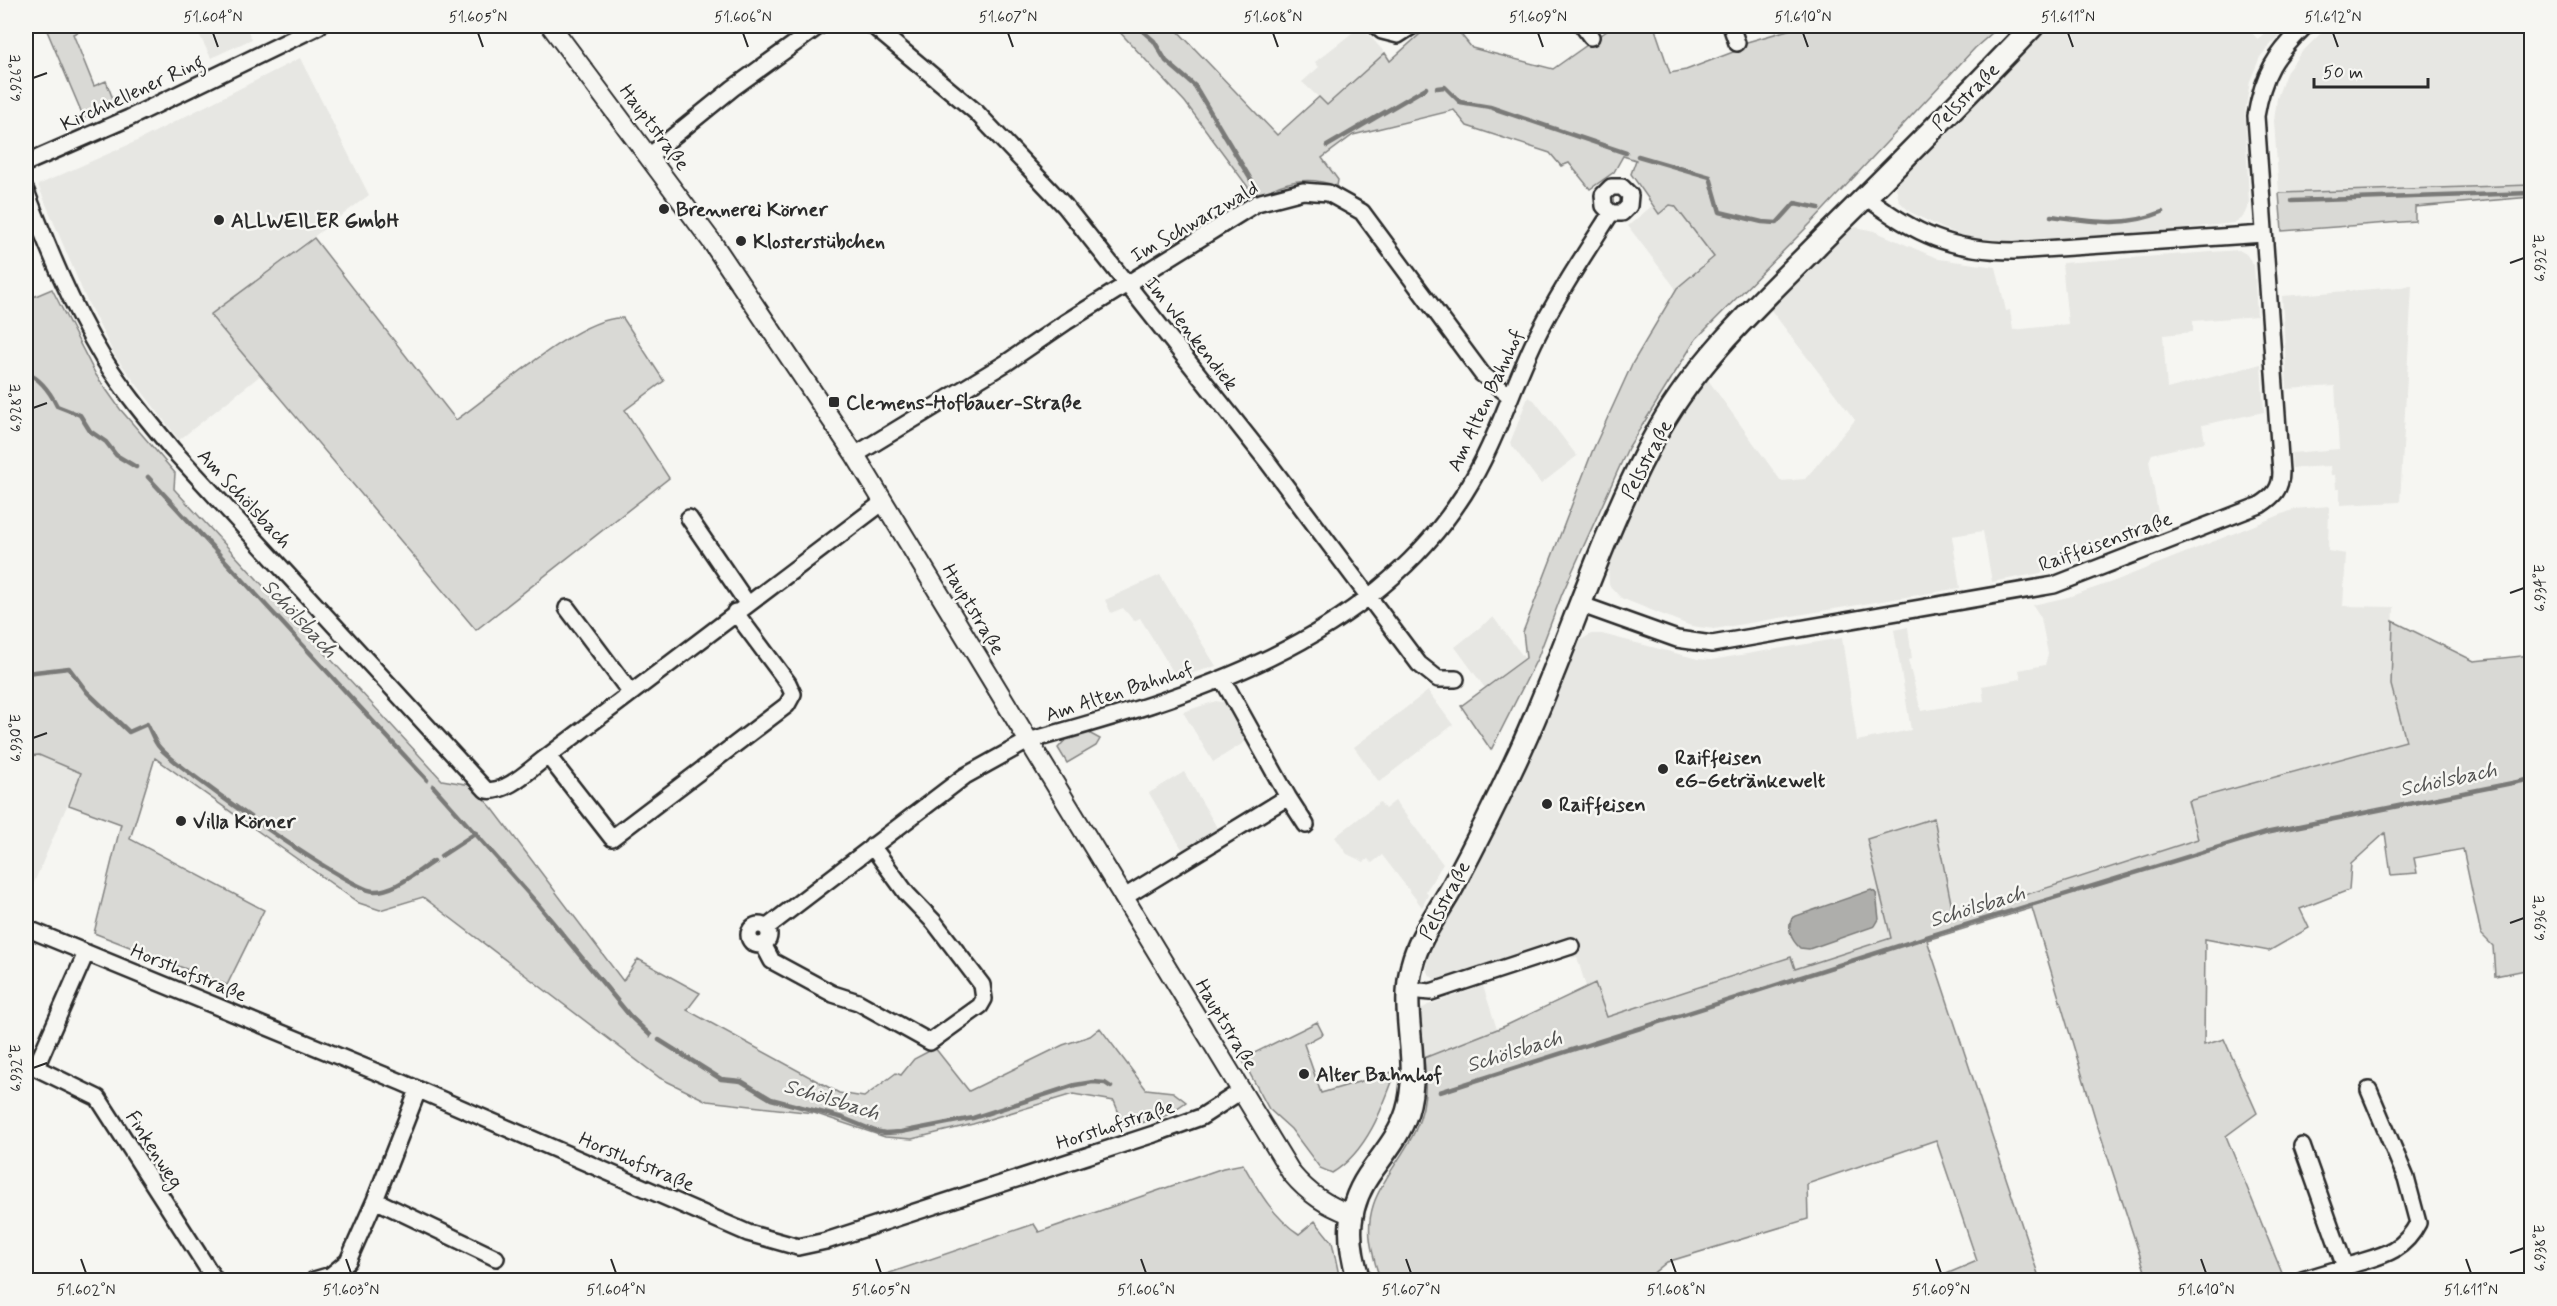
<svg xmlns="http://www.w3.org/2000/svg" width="2557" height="1306" viewBox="0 0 2557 1306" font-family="Mynerve,sans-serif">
<rect width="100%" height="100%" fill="#f6f6f2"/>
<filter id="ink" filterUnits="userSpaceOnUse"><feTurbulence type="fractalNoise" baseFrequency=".0167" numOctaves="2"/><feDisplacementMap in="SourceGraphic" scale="12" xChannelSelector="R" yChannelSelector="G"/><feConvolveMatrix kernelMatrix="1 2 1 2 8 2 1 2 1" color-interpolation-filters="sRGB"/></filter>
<g filter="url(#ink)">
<path fill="#e7e7e3" d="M 195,26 L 245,26 L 252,39 L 211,58 Z
M 1361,26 L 1385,53 L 1327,105 L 1302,82 L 1319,67 L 1315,62 Z
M 2049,26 L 2244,26 L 2258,39 L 2272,26 L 2287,26 L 2260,57 L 2250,81 L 2245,113 L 2249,204 L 2243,217 L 2234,223 L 2163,231 L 1996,242 L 1963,236 L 1942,228 L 1910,212 L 1899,201 L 1896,188 L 1899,179 Z
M 2328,26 L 2531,26 L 2531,185 L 2279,193 L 2274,121 L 2277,98 L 2286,73 L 2300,54 Z
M 300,58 L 369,195 L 210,315 L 261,375 L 179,440 L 115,356 L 86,299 L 38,185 L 137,141 Z
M 1653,205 L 1659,214 L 1670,205 L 1675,206 L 1714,257 L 1676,289 L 1628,226 Z
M 1856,227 L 1874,231 L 1939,259 L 1996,267 L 2006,311 L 2010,310 L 2013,330 L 2068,324 L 2062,263 L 2239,250 L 2246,254 L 2254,265 L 2257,316 L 2193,321 L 2193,332 L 2163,335 L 2167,389 L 2261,364 L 2264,412 L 2202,425 L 2205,442 L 2152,454 L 2149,461 L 2161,530 L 2046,572 L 1992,582 L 1983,531 L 1952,536 L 1960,588 L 1714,629 L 1691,626 L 1621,598 L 1609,585 L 1608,567 L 1650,465 L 1706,377 L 1781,481 L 1805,479 L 1855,420 L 1768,306 L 1850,229 Z
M 2412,286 L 2400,502 L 2340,505 L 2340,489 L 2336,489 L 2335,475 L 2331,475 L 2330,466 L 2292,468 L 2291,453 L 2339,449 L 2335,386 L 2287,389 L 2282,296 Z
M 1528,397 L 1534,400 L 1577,456 L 1541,484 L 1510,443 Z
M 2329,506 L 2328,551 L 2346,554 L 2343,606 L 2394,607 L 2391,685 L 2406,741 L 2189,801 L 2198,839 L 1953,918 L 1934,819 L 1906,825 L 1867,840 L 1891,937 L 1794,969 L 1790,957 L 1606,1017 L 1595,984 L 1586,987 L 1577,957 L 1572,958 L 1567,939 L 1436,981 L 1427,972 L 1427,958 L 1529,758 L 1581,640 L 1591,634 L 1602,634 L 1698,659 L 1711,660 L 1842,638 L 1857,741 L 1911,730 L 1894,630 L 1908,627 L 1912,659 L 1908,660 L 1921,711 L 1984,701 L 1982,686 L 2021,679 L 2019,670 L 2045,665 L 2048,654 L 2041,618 L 2033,605 L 2068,597 L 2112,582 L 2295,509 Z
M 1160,575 L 1216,666 L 1177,678 L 1140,618 L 1134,621 L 1123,608 L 1111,613 L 1105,600 Z
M 1493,617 L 1525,659 L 1485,688 L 1455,647 Z
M 1428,691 L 1453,725 L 1379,782 L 1354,747 Z
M 1216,701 L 1228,703 L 1250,739 L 1213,762 L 1183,712 Z
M 39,755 L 81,773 L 27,899 L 26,756 Z
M 1184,772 L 1218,829 L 1212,837 L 1185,854 L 1149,793 Z
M 1395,801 L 1443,864 L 1426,891 L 1428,895 L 1422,907 L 1382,855 L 1372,863 L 1368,859 L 1364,862 L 1347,854 L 1335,837 L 1380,802 L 1385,809 Z
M 1483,986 L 1497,1029 L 1424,1058 L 1418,1025 L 1420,1010 L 1428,1005 Z"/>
<path fill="#d9d9d5" stroke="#828280" stroke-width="1.5" d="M 45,26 L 83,26 L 84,29 L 73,34 L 94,86 L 106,81 L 115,104 L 84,118 Z
M 1114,26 L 1173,26 L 1277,135 L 1319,97 L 1327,105 L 1385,53 L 1390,61 L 1429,26 L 1454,26 L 1472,48 L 1553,69 L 1614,26 L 1654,26 L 1670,73 L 1686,70 L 1741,49 L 1740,44 L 1802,26 L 2000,26 L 1975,48 L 1811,223 L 1696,339 L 1628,448 L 1562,594 L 1538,657 L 1491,750 L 1461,706 L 1526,658 L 1523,632 L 1592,452 L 1632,364 L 1677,288 L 1714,257 L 1675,206 L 1670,205 L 1659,214 L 1631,174 L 1636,160 L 1623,156 L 1614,172 L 1590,189 L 1569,163 L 1561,166 L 1550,153 L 1467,126 L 1454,110 L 1353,135 L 1322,158 L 1338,180 L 1337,186 C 1307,175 1282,181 1256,198 L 1185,102 Z
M 2531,185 L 2531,197 L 2415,207 L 2415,221 L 2282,231 L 2279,193 Z
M 314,238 L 456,420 C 495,394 579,315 623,318 L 664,381 L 625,410 L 669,478 L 476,630 L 210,315 Z
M 52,289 L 96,375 L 120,409 L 175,473 L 174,489 L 442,780 L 471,785 L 493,809 L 623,981 L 638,959 L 700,993 L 687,1010 L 839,1093 L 864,1097 L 896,1073 L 901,1075 L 914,1059 L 935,1048 L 969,1091 L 1063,1045 L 1090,1036 L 1100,1028 L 1146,1089 L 1173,1092 L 1186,1102 L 1167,1115 L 1125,1128 L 1114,1101 L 1073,1094 L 973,1124 L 912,1139 L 885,1137 L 814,1113 L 707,1101 L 660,1078 L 423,897 L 380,910 L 359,903 L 155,758 L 130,839 L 264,910 L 227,985 L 94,933 L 121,824 L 69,805 L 81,773 L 39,755 L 26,756 L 26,300 Z
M 2393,621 L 2474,661 L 2531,655 L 2531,969 L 2495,976 L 2493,946 L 2481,934 L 2463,849 L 2414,858 L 2417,873 L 2391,875 L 2385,833 L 2351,864 L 2349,890 L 2300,909 L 2309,928 L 2269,951 L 2205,939 L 2204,1045 L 2224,1039 L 2257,1113 L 2226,1136 L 2284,1278 L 2275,1280 L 2148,1280 L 2096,1121 L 2032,908 L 1927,940 L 2040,1280 L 1932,1280 L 1977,1261 L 1936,1140 L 1807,1184 L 1808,1219 L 1667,1262 L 1645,1280 L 1382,1280 C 1377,1273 1375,1263 1373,1254 C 1358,1199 1394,1175 1415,1131 C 1426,1109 1427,1082 1424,1058 L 1505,1026 L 1595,983 L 1607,1017 L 1791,957 L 1795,969 L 1891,938 L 1867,839 L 1934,818 L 1954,918 L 2198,839 L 2188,801 L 2406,741 L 2391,685 Z
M 1087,732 L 1100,739 L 1096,746 L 1067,763 L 1058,748 L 1067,738 Z
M 1317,1022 L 1323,1034 L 1304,1044 L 1321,1093 L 1396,1071 C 1383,1107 1367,1152 1332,1173 L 1320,1168 L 1291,1129 L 1269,1109 L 1242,1059 Z
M 1243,1164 C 1258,1190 1273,1217 1299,1234 L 1315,1221 L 1332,1242 L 1340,1280 L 869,1280 L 1034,1224 L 1039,1232 L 1223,1168 Z"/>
<path fill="#aeaeab" stroke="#7a7a78" stroke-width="1.5" d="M 1871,890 L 1876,893 L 1879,919 L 1875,926 L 1809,949 L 1800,948 C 1791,940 1786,928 1793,917 Z"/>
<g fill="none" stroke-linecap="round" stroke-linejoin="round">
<path stroke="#7a7a78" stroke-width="4.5" d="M 1137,26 L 1154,41 L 1166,61 L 1195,86 L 1254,185
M 1437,88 L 1445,87 L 1460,102 L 1490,107 L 1626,153
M 1327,146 L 1426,88
M 1638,156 L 1710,177 L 1720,212 L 1762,222 L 1777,223 L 1795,203 L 1819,208
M 2292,201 L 2532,193
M 2051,216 C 2089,221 2125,228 2162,212
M 26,373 C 40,378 50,392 57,406 L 80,415 L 90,431 L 106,442 L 116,455 L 136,467
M 148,477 L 427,780
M 26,673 L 69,668 L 87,692 L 129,732 L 147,724 C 151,731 154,742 160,748 C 181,771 350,890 373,891 C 395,892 416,872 434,861
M 433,786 L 536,902 L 630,1016 L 650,1035
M 441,856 L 476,833
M 659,1040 L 721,1079 L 741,1081 L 771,1099 L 843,1118 L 875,1131 L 885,1133 L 901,1132 L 973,1118 L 1075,1085 L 1093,1082 L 1105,1083 L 1111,1087
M 1440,1092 L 1933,935 L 2265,833 L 2532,779"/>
<g stroke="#2b2b2b" stroke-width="20">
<path id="minor" d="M 873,26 L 976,112 L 1065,206 L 1267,461 L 1419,664 L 1438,679 L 1456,679
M 1376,26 L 1382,31 L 1398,35 L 1412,26
M 1583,26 L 1591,37
M 1731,26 L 1737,43
M 649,156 L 733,88 L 819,26
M 26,163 L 129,118 L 319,26
M 26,191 C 48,248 71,305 103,358 C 123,390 147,419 172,449 L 486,790 C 507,794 532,767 548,756 L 882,503
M 1866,197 C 1915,234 1952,251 2014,251 L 2264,234
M 855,455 L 1006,363 L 1066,322 L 1257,203 L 1303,191 L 1328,193 L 1362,212 L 1482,374 L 1510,396
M 689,518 L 747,603
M 1582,605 L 1677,639 L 1712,644 L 2054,585 L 2260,505 C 2274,496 2281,489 2281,472 L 2256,116 C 2263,74 2275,55 2305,26
M 567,608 L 630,692
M 548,756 L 612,838 L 787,705 L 793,694 L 788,683 L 735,612
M 1288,797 L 1306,825
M 1123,898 L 1288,797 L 1223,680
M749 935a10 10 0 1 1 20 0a10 10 0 1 1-20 0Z
M 26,928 L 401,1082 L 748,1233 L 798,1247 L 826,1241 L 1154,1134 L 1201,1117 L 1241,1091
M 766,928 L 965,776 L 1028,741 C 1190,696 1367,645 1464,494 C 1494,447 1510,393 1534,342 C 1556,297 1584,255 1611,213 L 1604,206 L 1603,195 L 1611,187 L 1622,187 L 1630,195 L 1629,206 L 1622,213 L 1611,213
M 763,944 L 772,961 L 833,994 L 858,1002 L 930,1042 L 980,1006 L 984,999 L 982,985 L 934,922 L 907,894 L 872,846
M 1408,990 L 1431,992 L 1571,946
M 26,1063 L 98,1098 L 215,1280
M 36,1067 L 86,953
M 375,1200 L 496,1258
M 2345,1267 C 2377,1256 2402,1255 2418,1223 L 2406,1178 L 2369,1090
M 314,1280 L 331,1275 L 348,1261 L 375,1200 L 418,1090
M 2302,1280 L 2345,1267 L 2302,1146"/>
</g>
<g stroke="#2b2b2b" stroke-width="22">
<path id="tertiary" d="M 551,26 L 712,242 L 855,455 L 1292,1174 C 1309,1194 1326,1205 1350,1214"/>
</g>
<g stroke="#2b2b2b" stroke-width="26">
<path id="secondary" d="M 1359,1280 C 1346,1239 1346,1205 1373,1169 C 1386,1151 1400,1134 1407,1112 C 1422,1063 1399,1014 1412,965 C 1419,936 1439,912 1453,886 C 1475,845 1496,803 1516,760 C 1567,652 1601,530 1660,427 C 1702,354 1767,296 1825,237 C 1895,168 1965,97 2033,26"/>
</g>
<use href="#minor" stroke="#f6f6f2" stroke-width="15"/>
<use href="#tertiary" stroke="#f6f6f2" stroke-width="18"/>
<use href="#secondary" stroke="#f6f6f2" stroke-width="21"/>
</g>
</g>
<path fill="none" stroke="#2b2b2b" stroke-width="2" d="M 213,33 L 218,47M 478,33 L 483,47M 743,33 L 748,47M 1008,33 L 1013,47M 1273,33 L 1278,47M 1538,33 L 1543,47M 1803,33 L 1808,47M 2068,33 L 2073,47M 2333,33 L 2338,47M 33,78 L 47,73M 2510,263 L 2524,258M 33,408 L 47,403M 2510,593 L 2524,588M 33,738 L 47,733M 2510,923 L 2524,918M 33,1068 L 47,1063M 2510,1253 L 2524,1248M 81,1259 L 86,1273M 346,1259 L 351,1273M 611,1259 L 616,1273M 876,1259 L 881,1273M 1141,1259 L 1146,1273M 1406,1259 L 1411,1273M 1671,1259 L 1676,1273M 1936,1259 L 1941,1273M 2201,1259 L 2206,1273M 2466,1259 L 2471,1273"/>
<g fill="#2b2b2b" stroke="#f6f6f2" stroke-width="2">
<circle cx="664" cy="209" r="6"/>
<circle cx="219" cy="220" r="6"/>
<circle cx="741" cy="241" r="6"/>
<rect x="828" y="396" width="12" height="12" rx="3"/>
<circle cx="1663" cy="769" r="6"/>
<circle cx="1547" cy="804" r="6"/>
<circle cx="181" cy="821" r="6"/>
<circle cx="1304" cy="1074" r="6"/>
</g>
<g text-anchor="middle" stroke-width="5" stroke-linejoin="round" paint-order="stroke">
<g font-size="20" fill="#2b2b2b" stroke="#f6f6f2">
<text transform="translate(132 92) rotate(-25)" y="7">Kirchhellener Ring</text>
<text transform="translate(1965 96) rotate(-45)" y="7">Pelsstraße</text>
<text transform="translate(655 127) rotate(53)" y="7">Hauptstraße</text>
<text transform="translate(1194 221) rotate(-30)" y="7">Im Schwarzwald</text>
<text transform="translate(1192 333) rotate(52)" y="7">Im Wenkendiek</text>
<text transform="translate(1485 400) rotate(-65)" y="7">Am Alten Bahnhof</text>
<text transform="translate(1646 459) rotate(-62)" y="7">Pelsstraße</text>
<text transform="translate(245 498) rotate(47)" y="7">Am Schölsbach</text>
<text transform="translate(2105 541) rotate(-20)" y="7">Raiffeisenstraße</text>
<text transform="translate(974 609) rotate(59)" y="7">Hauptstraße</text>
<text transform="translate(1119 691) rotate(-18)" y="7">Am Alten Bahnhof</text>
<text transform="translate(1444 900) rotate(-62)" y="7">Pelsstraße</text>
<text transform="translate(189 972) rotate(22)" y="7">Horsthofstraße</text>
<text transform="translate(1227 1024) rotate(59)" y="7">Hauptstraße</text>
<text transform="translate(1115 1124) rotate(-18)" y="7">Horsthofstraße</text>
<text transform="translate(155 1149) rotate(57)" y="7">Finkenweg</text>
<text transform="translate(637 1161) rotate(23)" y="7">Horsthofstraße</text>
</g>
<g font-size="20" font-weight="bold" fill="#2b2b2b" stroke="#f6f6f2" text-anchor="start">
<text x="676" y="216">Brennerei Körner</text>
<text x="231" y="227">ALLWEILER GmbH</text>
<text x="753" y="248">Klosterstübchen</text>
<text x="846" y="409">Clemens-Hofbauer-Straße</text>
<text x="1675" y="764">Raiffeisen<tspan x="1675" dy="23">eG-Getränkewelt</tspan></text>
<text x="1559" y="811">Raiffeisen</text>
<text x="193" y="828">Villa Körner</text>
<text x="1316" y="1081">Alter Bahnhof</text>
</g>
<g font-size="21" font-style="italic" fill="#525251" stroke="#f6f6f2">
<text transform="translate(300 618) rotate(47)" y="7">Schölsbach</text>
<text transform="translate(2448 779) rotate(-12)" y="7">Schölsbach</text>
<text transform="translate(1977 906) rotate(-17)" y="7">Schölsbach</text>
<text transform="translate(1514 1051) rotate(-17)" y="7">Schölsbach</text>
<text transform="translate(832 1099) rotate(17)" y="7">Schölsbach</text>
</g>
</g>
<rect width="2557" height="1306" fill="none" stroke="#f6f6f2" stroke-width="66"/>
<path d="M2314 78v9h114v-9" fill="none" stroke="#2b2b2b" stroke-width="3"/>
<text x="2323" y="78" font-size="18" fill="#2b2b2b" stroke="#f6f6f2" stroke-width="4.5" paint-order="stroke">50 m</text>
<rect x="33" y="33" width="2491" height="1240" fill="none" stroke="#2b2b2b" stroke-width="2"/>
<g font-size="15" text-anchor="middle" fill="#2b2b2b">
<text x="213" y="22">51.604°N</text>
<text x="478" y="22">51.605°N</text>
<text x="743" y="22">51.606°N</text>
<text x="1008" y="22">51.607°N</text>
<text x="1273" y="22">51.608°N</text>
<text x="1538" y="22">51.609°N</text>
<text x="1803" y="22">51.610°N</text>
<text x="2068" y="22">51.611°N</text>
<text x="2333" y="22">51.612°N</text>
<text transform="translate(16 78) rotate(-90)" y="5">6.926°E</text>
<text transform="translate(2540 258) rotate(-90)" y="5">6.932°E</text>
<text transform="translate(16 408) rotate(-90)" y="5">6.928°E</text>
<text transform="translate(2540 588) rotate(-90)" y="5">6.934°E</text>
<text transform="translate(16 738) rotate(-90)" y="5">6.930°E</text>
<text transform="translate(2540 918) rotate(-90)" y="5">6.936°E</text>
<text transform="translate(16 1068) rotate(-90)" y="5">6.932°E</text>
<text transform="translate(2540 1248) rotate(-90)" y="5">6.938°E</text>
<text x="86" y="1295">51.602°N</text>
<text x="351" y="1295">51.603°N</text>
<text x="616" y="1295">51.604°N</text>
<text x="881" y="1295">51.605°N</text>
<text x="1146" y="1295">51.606°N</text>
<text x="1411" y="1295">51.607°N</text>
<text x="1676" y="1295">51.608°N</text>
<text x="1941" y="1295">51.609°N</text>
<text x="2206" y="1295">51.610°N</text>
<text x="2471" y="1295">51.611°N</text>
</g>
</svg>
